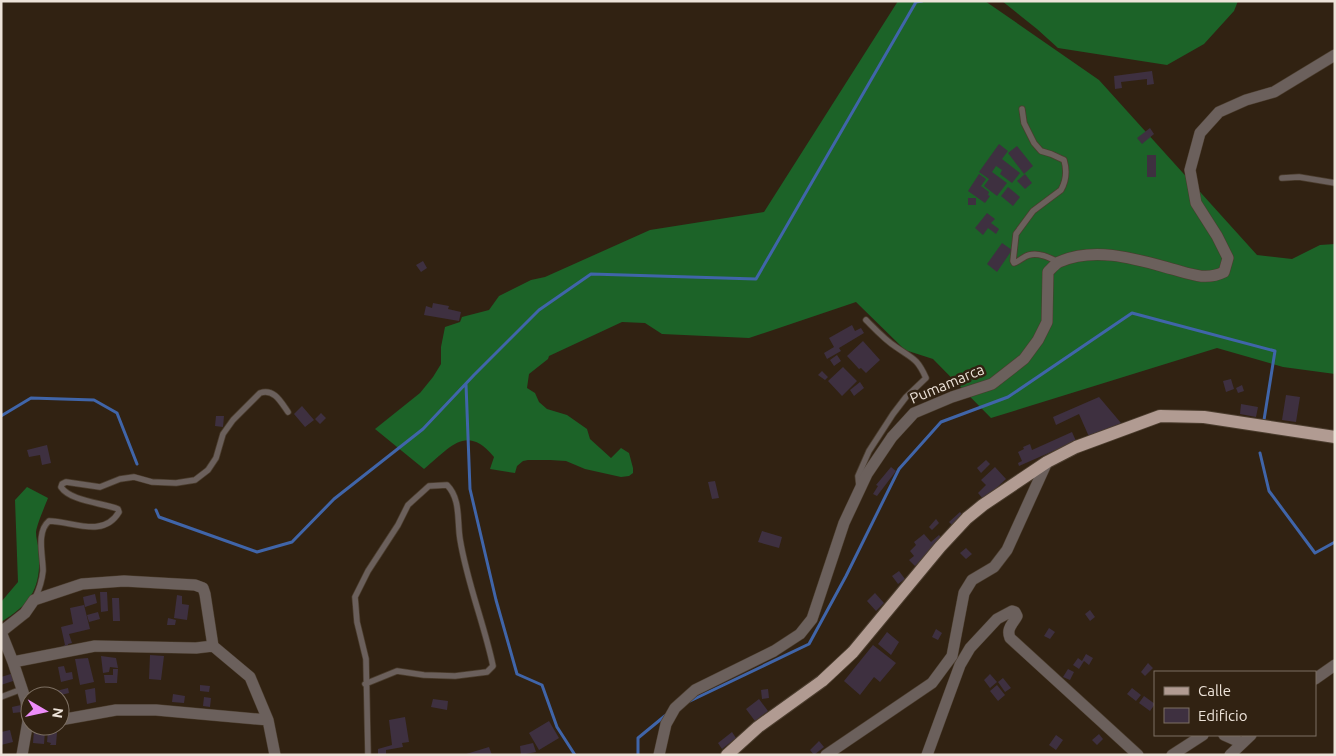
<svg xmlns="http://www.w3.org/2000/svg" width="1336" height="756" viewBox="0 0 1336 756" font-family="Ubuntu,sans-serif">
<rect width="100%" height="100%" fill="#312212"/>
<path fill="#1c6328" d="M 898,1 L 985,1 L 1099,80 L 1257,255 L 1292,259 L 1320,245 L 1335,244 L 1335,374 L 1283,367 L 1217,348 L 991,418 L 933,359 L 905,350 L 856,302 L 749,338 L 662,334 L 645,323 L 622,322 L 549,356 L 548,359 L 529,374 L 527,388 L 535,393 L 539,402 L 547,409 L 567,415 L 587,429 L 590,439 L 611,458 L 621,448 L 629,453 L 633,468 L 633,473 L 629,476 L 621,477 L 585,469 L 566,461 L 550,460 L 528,460 L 523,461 L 517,466 L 515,473 L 490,469 L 494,457 C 466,423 450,448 424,469 L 375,429 L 420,393 L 433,377 L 441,364 L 441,347 L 445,327 L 460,322 L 462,317 L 489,310 L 499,296 L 531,280 L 545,277 L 650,230 L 764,212 Z
M 1002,1 L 1238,1 L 1234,11 L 1204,44 L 1167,65 L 1058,48 L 1037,29 Z
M 27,487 L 48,498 C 45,506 37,524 36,532 C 36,538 38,545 39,551 C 41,588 32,603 1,622 L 1,602 L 18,582 L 15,500 Z"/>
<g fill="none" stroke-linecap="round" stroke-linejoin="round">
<path stroke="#4065a9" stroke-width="3" d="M 466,384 L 470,489 L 496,600 L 517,674 L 542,685 L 557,727 L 575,755
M 1,416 L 31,398 L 94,400 L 117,413 L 137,464
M 1260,453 L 1269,491 L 1315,553 L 1335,542
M 156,510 L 159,517 L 257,552 L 292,542 L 334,499 L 423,429 L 474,375 L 539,310 L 591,274 L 756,279 L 916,2 L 922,1
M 690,701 L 809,644 L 846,576 L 899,469 L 941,422 L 1008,397 L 1132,313 L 1275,351 L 1264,420
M 638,755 L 638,738 L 666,715"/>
</g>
<path fill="#3e3040" d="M 1152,71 L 1154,84 L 1147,85 L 1147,79 L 1121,82 L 1122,88 L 1115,89 L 1114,76 Z
M 1150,128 L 1154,134 L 1142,144 L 1137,138 Z
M 999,144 L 1008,151 L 1002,159 L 1020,173 L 1012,183 L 1000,174 L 1002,170 L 996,166 L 992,172 L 1007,183 L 997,196 L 984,186 L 989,179 L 979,172 Z
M 1017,146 L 1033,166 L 1024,174 L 1008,153 Z
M 1147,155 L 1156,155 L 1156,177 L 1147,177 Z
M 979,174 L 986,179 L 981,186 L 989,192 L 988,195 L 990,196 L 985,203 L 968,191 Z
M 1025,174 L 1032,183 L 1025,189 L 1017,181 Z
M 1008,187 L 1020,197 L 1013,206 L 1001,196 Z
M 968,198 L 976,198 L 976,205 L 968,205 Z
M 987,213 L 995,219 L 991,223 L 999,229 L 996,234 L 988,228 L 983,235 L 975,228 Z
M 1002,243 L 1012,250 L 997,272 L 987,264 Z
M 423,261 L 427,268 L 421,272 L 416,265 Z
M 433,303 L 449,306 L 448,309 L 461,312 L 459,321 L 424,315 L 426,306 L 432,308 Z
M 852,325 L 855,331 L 861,328 L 864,333 L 839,348 L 841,351 L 827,359 L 824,353 L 834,347 L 829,338 Z
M 863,341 L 880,360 L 866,373 L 861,368 L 859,369 L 847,356 Z
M 837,355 L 841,361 L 834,366 L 830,360 Z
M 843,367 L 857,381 L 842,396 L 828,381 Z
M 822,371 L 828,377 L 825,380 L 818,375 Z
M 1231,379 L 1234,389 L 1226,392 L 1223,381 Z
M 860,382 L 864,388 L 854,396 L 850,390 Z
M 1242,385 L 1244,391 L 1238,393 L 1236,388 Z
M 1286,395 L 1300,397 L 1296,422 L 1282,420 Z
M 1099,397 L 1121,423 L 1090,439 L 1079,414 L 1056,425 L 1053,417 Z
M 1241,404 L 1258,407 L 1256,417 L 1240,414 Z
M 302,406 L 314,420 L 305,427 L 294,414 Z
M 321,413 L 326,418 L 320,424 L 315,419 Z
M 216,416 L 224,416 L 223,427 L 215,426 Z
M 1072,432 L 1076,441 L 1019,466 L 1018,463 L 1022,461 L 1018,452 L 1024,449 L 1023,447 L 1030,444 L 1032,450 Z
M 47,445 L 51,463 L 42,465 L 40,455 L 29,457 L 27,450 Z
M 986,460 L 990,464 L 981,473 L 977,468 Z
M 891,467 L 896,471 L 877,496 L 873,494 L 878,486 L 876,485 Z
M 995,467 L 1006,479 L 984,500 L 978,493 L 986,485 L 981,480 Z
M 715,481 L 719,498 L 712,499 L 708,482 Z
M 960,512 L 965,518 L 955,528 L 949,522 Z
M 936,519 L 939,523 L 932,530 L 929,527 Z
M 762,531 L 782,537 L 779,548 L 758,542 Z
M 924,534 L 931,542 L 939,535 L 944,541 L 915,566 L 909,560 L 914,556 L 910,551 L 916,545 L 914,542 Z
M 966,548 L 972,554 L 966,559 L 960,553 Z
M 899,571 L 905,579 L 898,584 L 892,576 Z
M 100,592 L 107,592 L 108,611 L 101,612 Z
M 875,593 L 884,603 L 876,611 L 867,601 Z
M 95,594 L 97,603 L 85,607 L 83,597 Z
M 177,595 L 182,596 L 182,604 L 189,605 L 187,620 L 174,618 Z
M 112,598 L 119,598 L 120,621 L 113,621 Z
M 84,605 L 90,629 L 69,634 L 72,643 L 68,644 L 69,650 L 62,652 L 61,647 L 65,645 L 61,627 L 73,624 L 70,608 Z
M 1090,610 L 1095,617 L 1090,621 L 1085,614 Z
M 98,612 L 100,619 L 89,622 L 87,615 Z
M 168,618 L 176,620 L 175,625 L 167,625 Z
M 1049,628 L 1055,632 L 1050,639 L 1044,636 Z
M 936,629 L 942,633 L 938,640 L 932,637 Z
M 887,632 L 899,642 L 891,655 L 878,644 Z
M 873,645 L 896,663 L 880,682 L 874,677 L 860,695 L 844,681 Z
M 1086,654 L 1093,658 L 1089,665 L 1084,661 L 1079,669 L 1073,665 L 1078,658 L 1082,661 Z
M 150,655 L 164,656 L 161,680 L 149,679 Z
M 101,656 L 116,658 L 118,668 L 110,667 L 109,672 L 103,673 Z
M 88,658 L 94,682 L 80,685 L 75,659 Z
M 1148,663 L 1153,668 L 1145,676 L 1141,672 Z
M 64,666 L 66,673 L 72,672 L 73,679 L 61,682 L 58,667 Z
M 113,669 L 118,669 L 117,683 L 105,683 L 104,675 L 113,675 Z
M 1068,669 L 1074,672 L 1070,680 L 1063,677 Z
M 14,673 L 16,680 L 1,685 L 1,677 Z
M 990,674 L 997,682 L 990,688 L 984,680 Z
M 1003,678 L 1011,688 L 1005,692 L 998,682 Z
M 200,685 L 210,686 L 209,692 L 200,691 Z
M 997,685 L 1005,695 L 998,701 L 990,691 Z
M 68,688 L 69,693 L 57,696 L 56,691 Z
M 95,688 L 96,702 L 87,704 L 85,690 Z
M 1132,688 L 1141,695 L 1136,701 L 1127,694 Z
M 768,689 L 769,698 L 762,699 L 761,690 Z
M 173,694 L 185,696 L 184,703 L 172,702 Z
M 1144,696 L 1155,704 L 1150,711 L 1139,703 Z
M 204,697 L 211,698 L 210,707 L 203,706 Z
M 433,699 L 448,701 L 447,710 L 431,707 Z
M 759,699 L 768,711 L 755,721 L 746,709 Z
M 21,705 L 22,712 L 13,713 L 12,707 Z
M 405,717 L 409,742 L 402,743 L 403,747 L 386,750 L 386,755 L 378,755 L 378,749 L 392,745 L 389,720 Z
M 549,721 L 559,738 L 539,750 L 529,733 Z
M 10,730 L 13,742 L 1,745 L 1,732 Z
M 34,730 L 45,731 L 44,744 L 33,743 Z
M 48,731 L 57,732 L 56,745 L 50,745 L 51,743 L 47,742 Z
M 732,732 L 736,738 L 722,749 L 718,743 Z
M 1099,734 L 1103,739 L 1097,745 L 1092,740 Z
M 1056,735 L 1063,740 L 1056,750 L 1049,745 Z
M 819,741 L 824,747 L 814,755 L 810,750 Z
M 533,743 L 536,752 L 521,755 L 520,746 Z
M 489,747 L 492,755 L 466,755 L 466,754 Z"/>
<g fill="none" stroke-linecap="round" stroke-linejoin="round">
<g stroke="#4b3d2e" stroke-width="7">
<path id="lane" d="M 1022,109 L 1024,123 L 1034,143 L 1041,151 L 1051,154 L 1064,160 C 1067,170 1066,181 1061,190 L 1033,211 L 1016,234 L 1013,261 L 1014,263 C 1020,261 1024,256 1029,255 C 1039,252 1050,258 1058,262
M 1282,178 L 1299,177 L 1335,183
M 859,486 L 858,476 L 869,451 L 893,414 L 906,397 L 926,378 C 917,358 913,359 896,347 C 885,340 875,329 866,320
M 35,598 C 39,590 42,581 43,571 C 43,555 36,532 49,521 C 72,521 103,539 119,512 L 118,509 C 103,503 70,501 61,487 L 62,484 L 66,482 L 100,487 L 120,479 L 134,477 L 152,482 L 176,483 L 195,480 L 208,470 L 216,458 L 223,434 L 233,420 L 260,393 C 274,388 281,402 288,412
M 365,684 L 397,671 L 424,675 L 455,676 L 487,672 L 493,666 C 484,623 467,583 460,539 C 457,521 461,499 447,485 L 429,486 L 408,505 L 398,525 L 368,571 L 355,597 L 357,622 L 366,659 L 368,755
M 1,697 L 22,689"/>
</g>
<g stroke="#4b3d2e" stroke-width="12">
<path id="street" d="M 13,662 L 1,632 L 25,613 L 34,600 L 82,584 L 124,581 L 195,585 L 203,588 L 205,594 L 213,646 L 250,677 L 268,720 L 275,755
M 1315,679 L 1335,665
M 60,720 L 116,710 L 156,710 L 268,720
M 1224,735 L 1242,743
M 22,755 L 28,721 L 26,701 L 13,662 L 95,646 L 196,648 L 213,646
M 659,755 L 666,724 L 675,708 L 695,690 L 774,651 L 800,634 L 812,619 L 844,523 L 867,474 L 892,437 L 914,413 L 952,397 L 992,384 L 1024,359 L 1038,340 L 1047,322 L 1048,272 C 1051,269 1055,264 1059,262 C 1095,246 1136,259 1172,269 C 1190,274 1206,281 1224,272 L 1228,258 L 1217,236 L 1196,203 L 1190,170 L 1200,133 L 1219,112 L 1246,100 L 1274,92 L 1335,55
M 826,755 L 932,683 L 952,656 L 964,593 L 972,580 L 994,567 L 1007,550 L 1047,462
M 927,755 L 960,665 L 970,648 L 997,619 L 1012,611 L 1015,612 L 1017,616 C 1013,624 1006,628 1010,638 L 1138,755
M 1172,755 L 1203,735
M 1230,755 L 1251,735"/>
</g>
<g stroke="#4b3d2e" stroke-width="14">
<path id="primary" d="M 727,755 L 758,727 L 822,681 L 853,652 L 940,547 L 967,518 L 983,505 L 1047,462 L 1076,447 L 1160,416 L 1204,417 L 1335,437"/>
</g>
<use href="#lane" stroke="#6b605c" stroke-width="5.5"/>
<use href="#street" stroke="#6b605c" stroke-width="11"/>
<use href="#primary" stroke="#b19b92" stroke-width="12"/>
</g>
<g text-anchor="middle" stroke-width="5" stroke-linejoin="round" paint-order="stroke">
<g font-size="15" fill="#ede3d9" stroke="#312212">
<text transform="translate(947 384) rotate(-23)" y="5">Pumamarca</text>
</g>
</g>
<rect width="1336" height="756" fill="none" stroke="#ede3d9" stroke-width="5"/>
<rect x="1154" y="671" width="162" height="65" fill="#312212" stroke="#7c6f62"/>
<rect x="1164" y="687" width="25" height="8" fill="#b19b92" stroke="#7c6f62"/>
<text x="1198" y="696" font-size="15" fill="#ede3d9">Calle</text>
<rect x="1164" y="708" width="25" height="15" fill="#3e3040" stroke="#7c6f62"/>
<text x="1198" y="721" font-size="15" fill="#ede3d9">Edificio</text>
<g transform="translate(45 711) rotate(99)"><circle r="24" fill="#312212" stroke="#7c6f62"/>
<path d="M0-4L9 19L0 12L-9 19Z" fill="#ed8cf9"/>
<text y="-8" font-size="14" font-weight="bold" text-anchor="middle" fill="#ede3d9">N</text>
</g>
</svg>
